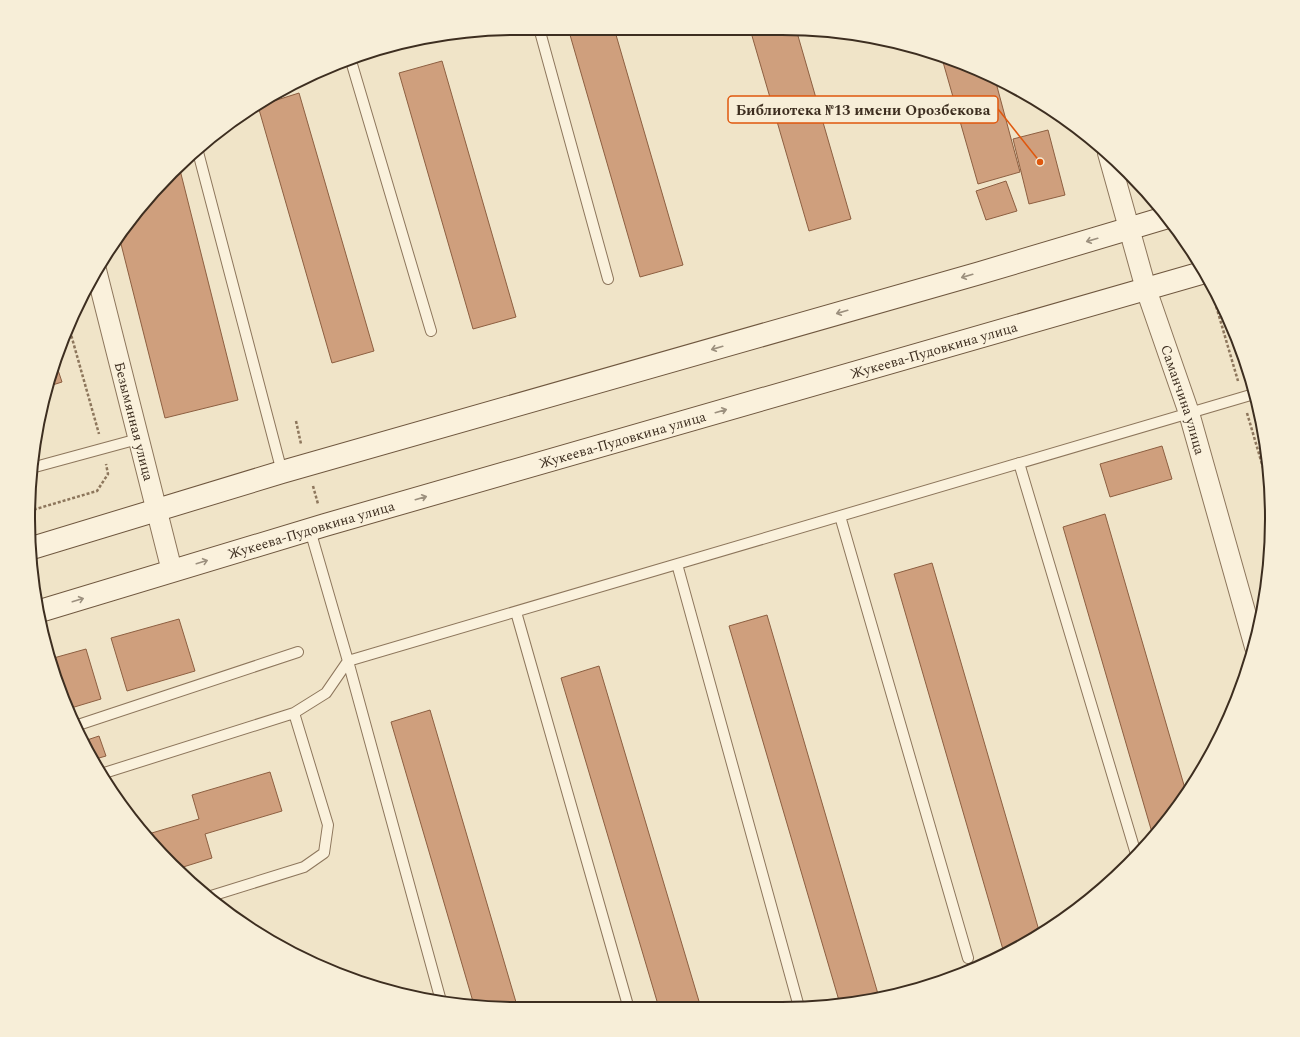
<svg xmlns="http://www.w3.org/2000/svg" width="1300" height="1037" viewBox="0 0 1300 1037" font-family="Spectral,serif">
<rect width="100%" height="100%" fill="#f0e4c8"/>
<path fill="#cf9f7d" stroke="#8d5f41" d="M 568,28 L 614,28 L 683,265 L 640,277 Z
M 750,29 L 796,29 L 851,219 L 809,231 Z
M 941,55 L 995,79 L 1020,172 L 978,184 Z
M 442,61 L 516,317 L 473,329 L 399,73 Z
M 299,93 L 374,351 L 332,363 L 258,106 Z
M 1048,130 L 1065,195 L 1029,204 L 1013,139 Z
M 179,166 L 238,400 L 165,418 L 120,240 L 172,172 Z
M 1006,181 L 1017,211 L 986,220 L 976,191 Z
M 56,364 L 62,382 L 46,387 Z
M 1162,446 L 1172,479 L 1110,497 L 1100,464 Z
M 1105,514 L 1186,792 L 1170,817 L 1153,836 L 1063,527 Z
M 932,563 L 1040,934 L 1027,943 L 1004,953 L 894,574 Z
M 767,615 L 878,994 L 854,1001 L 840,1004 L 729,626 Z
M 179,619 L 195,671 L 127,691 L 111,638 Z
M 86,649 L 101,699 L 71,708 L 50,659 Z
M 599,666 L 701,1008 L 659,1008 L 561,678 Z
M 430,710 L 518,1009 L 474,1005 L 391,722 Z
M 99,736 L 106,756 L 92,760 L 84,741 Z
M 270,772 L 282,811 L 205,834 L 212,858 L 180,868 L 150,842 L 145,835 L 199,819 L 192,795 Z"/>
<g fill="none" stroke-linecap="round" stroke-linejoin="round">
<g stroke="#8d765c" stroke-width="12">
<path id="service" d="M 539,28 L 608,279
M 351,61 L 431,331
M 198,152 L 282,472
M 1019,463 L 1136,854
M 35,467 L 138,439
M 840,516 L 968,958
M 310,530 L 348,661 L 441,1001
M 677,564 L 799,1007
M 516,612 L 629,1009
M 78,725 L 298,652
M 101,774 L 294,713 L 326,693 L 348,661 L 1254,394
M 211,896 L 304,867 L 324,853 L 328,825 L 294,713"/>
</g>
<g stroke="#8d765c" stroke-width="22">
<g id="minor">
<path id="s1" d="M 1108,153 L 1146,289 L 1189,413 L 1255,647"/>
<path id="s2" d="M 96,270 L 172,571"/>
</g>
</g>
<g stroke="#6f573f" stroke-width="24">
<g id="secondary">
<path d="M 32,548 L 282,472 L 980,273 L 1168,217"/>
<path id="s3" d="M 40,611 L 325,525 L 1205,272"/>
</g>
</g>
<path stroke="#8d765c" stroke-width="2.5" stroke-dasharray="3 2" stroke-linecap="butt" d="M 1212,292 L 1238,381
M 70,331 L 99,434
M 1247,413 L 1269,488
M 296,421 L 301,444
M 313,486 L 318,504
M 29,511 L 97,491 L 108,474 L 106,464"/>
<use href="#service" stroke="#faf1dc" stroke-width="10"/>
<use href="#minor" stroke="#faf1dc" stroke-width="20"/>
<use href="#secondary" stroke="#faf1dc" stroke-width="22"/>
</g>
<defs><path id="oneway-shaft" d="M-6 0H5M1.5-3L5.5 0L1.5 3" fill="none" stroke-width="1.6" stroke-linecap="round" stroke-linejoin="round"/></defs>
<g stroke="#9c907e">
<use href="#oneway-shaft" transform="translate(1092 240) rotate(164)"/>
<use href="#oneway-shaft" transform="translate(967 276) rotate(164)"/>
<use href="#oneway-shaft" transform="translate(842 312) rotate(164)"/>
<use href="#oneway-shaft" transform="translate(717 348) rotate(164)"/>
<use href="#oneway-shaft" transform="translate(721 411) rotate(-16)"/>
<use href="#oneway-shaft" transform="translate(421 498) rotate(-16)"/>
<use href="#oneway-shaft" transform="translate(202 562) rotate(-17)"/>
<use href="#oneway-shaft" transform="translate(78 600) rotate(-17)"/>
</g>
<g text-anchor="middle" stroke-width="3" stroke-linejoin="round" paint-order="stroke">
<g font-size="14" fill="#3d2e20" stroke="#f7eed8">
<text dy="5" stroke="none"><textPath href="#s3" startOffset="931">Жукеева-Пудовкина улица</textPath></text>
<text dy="5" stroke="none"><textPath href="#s1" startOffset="258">Саманчина улица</textPath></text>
<text dy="5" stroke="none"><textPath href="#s2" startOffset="156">Безымянная улица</textPath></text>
<text dy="5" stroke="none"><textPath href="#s3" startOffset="607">Жукеева-Пудовкина улица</textPath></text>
<text dy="5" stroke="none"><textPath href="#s3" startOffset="283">Жукеева-Пудовкина улица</textPath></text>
</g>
</g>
<path d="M0 0H1300V1037H0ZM518 35H782A483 483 0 0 1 1265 518V519A483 483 0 0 1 782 1002H518A483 483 0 0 1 35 519V518A483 483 0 0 1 518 35Z" fill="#f7eed8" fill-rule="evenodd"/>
<path fill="none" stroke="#3d2e20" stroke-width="2" d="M518 35H782A483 483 0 0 1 1265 518V519A483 483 0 0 1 782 1002H518A483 483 0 0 1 35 519V518A483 483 0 0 1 518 35Z"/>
<path fill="none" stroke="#df570d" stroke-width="1.5" d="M1040 162L998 109"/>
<circle fill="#df570d" stroke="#f7eed8" stroke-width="1.5" cx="1040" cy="162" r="4"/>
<rect fill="#f7eed8" stroke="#df570d" stroke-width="1.5" x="728" y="96" width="270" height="27" rx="4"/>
<g font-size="15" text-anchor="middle" font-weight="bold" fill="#3d2e20">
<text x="863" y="115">Библиотека №13 имени Орозбекова</text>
</g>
</svg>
